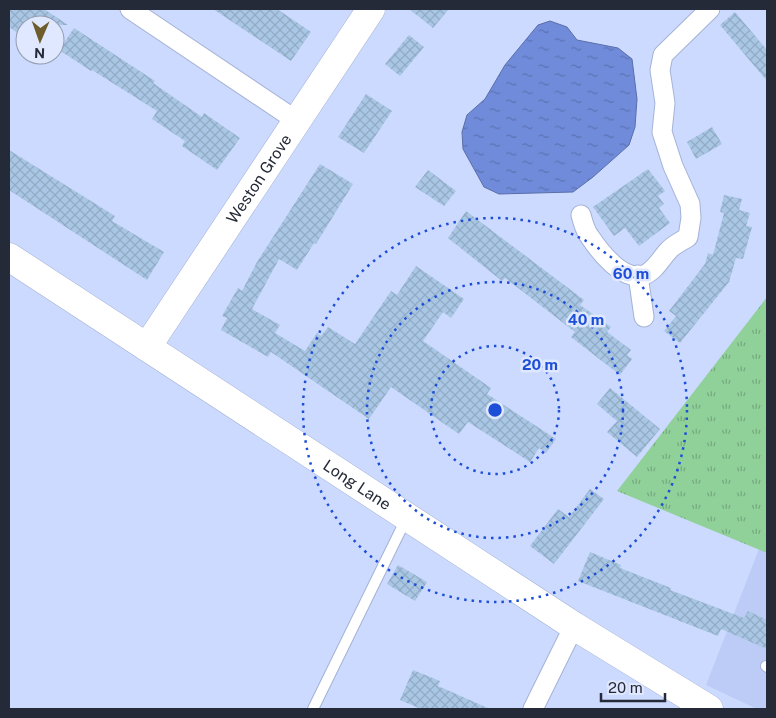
<svg xmlns="http://www.w3.org/2000/svg" width="776" height="718" viewBox="0 0 776 718" font-family="'Public Sans',sans-serif">
<defs>
<pattern id="grass-tufts" width="24" height="20" patternUnits="userSpaceOnUse" patternTransform="scale(1.25)"><rect width="24" height="20" fill="#90d199"/><path d="M3 7l-1-3M5 7V3M7 7l1-3M15 17l-1-3M17 17v-4M19 17l1-3" fill="none" stroke="#75aa7e"/></pattern>
<pattern id="water-ripples" width="26" height="14" patternUnits="userSpaceOnUse" patternTransform="scale(1.25)"><rect width="26" height="14" fill="#708bda"/><path d="M2 4q2-2 4 0t4 0M15 11q2-2 4 0t4 0" fill="none" stroke="#5c72b2"/></pattern>
<pattern id="building-cross-hatch" width="8" height="8" patternUnits="userSpaceOnUse" patternTransform="scale(1.25)"><rect width="8" height="8" fill="#a9c7e5"/><path d="M0 0l8 8M0 8l8-8" fill="none" stroke="#91abc5"/></pattern>
</defs>
<rect width="100%" height="100%" fill="#ccdaff"/>
<path fill="#bcccf6" d="M 759,549 L 767,553 L 767,709 L 757,709 L 706,685 Z"/>
<path fill="url(#grass-tufts)" d="M 767,297 L 767,553 L 617,491 Z"/>
<path fill="url(#water-ripples)" stroke="#5a6ea9" d="M 550,21 L 567,27 L 577,40 L 618,48 L 632,59 L 637,99 L 635,127 L 629,145 L 593,177 L 573,192 L 499,194 L 484,187 L 463,149 L 462,132 L 467,115 L 485,99 L 505,65 L 538,25 Z"/>
<path fill="url(#building-cross-hatch)" d="M 9,9 L 44,9 L 68,25 L 25,25 L 25,38 L 9,27 Z
M 213,9 L 277,9 L 311,32 L 291,61 Z
M 409,9 L 449,9 L 433,28 Z
M 735,12 L 767,50 L 767,81 L 720,25 Z
M 74,28 L 155,81 L 153,83 L 202,117 L 204,113 L 240,138 L 217,170 L 182,146 L 185,141 L 152,119 L 157,111 L 92,70 L 91,71 L 59,50 Z
M 409,35 L 424,47 L 400,76 L 385,64 Z
M 366,94 L 392,111 L 364,153 L 338,137 Z
M 712,127 L 722,144 L 696,159 L 687,142 Z
M 9,150 L 115,216 L 112,221 L 164,252 L 147,280 L 9,190 Z
M 320,164 L 353,184 L 316,244 L 314,243 L 297,270 L 279,259 L 252,309 L 280,325 L 275,333 L 305,351 L 317,333 L 321,336 L 328,327 L 355,344 L 391,291 L 397,295 L 416,266 L 464,299 L 451,318 L 443,312 L 423,341 L 491,388 L 487,394 L 556,439 L 546,453 L 539,448 L 530,462 L 468,422 L 459,434 L 391,387 L 369,419 L 271,352 L 268,357 L 221,330 L 227,318 L 222,316 L 238,288 L 242,291 L 257,262 Z
M 648,169 L 665,191 L 658,196 L 664,204 L 659,208 L 670,223 L 639,246 L 625,228 L 614,236 L 593,207 Z
M 428,170 L 456,191 L 444,206 L 415,187 Z
M 724,195 L 742,199 L 739,210 L 750,213 L 746,226 L 752,227 L 743,259 L 736,258 L 729,282 L 680,343 L 664,331 L 676,316 L 669,311 L 705,264 L 708,253 L 713,255 L 724,213 L 720,212 Z
M 466,211 L 584,300 L 580,305 L 611,327 L 607,332 L 631,350 L 627,355 L 632,359 L 620,375 L 571,337 L 575,332 L 505,278 L 502,281 L 448,238 Z
M 610,388 L 660,429 L 637,457 L 607,432 L 617,421 L 597,404 Z
M 590,489 L 604,499 L 554,564 L 530,546 L 558,509 L 569,517 Z
M 590,552 L 621,565 L 620,568 L 671,588 L 670,590 L 744,618 L 748,611 L 767,620 L 767,649 L 721,629 L 718,636 L 578,581 Z
M 398,565 L 427,582 L 415,601 L 387,584 Z
M 413,670 L 440,681 L 438,686 L 490,709 L 421,709 L 400,700 Z"/>
<g fill="none" stroke-linecap="round" stroke-linejoin="round">
<g stroke="#a4b2d5" stroke-width="12">
<path id="lane" d="M 766,666 L 767,667
M 313,709 L 407,517"/>
</g>
<g stroke="#a4b2d5" stroke-width="21">
<path id="street" d="M 130,9 L 297,121
M 581,215 C 583,222 585,231 590,237 C 600,252 623,282 644,275 C 655,271 661,258 669,250 C 673,245 682,241 688,237 L 691,218 L 690,204 L 673,166 L 662,132 L 665,103 L 660,70 L 663,55 L 710,9
M 638,275 L 644,317
M 533,709 L 574,626"/>
</g>
<g stroke="#a4b2d5" stroke-width="29">
<g id="secondary">
<path id="s1" d="M 147,347 L 371,9"/>
</g>
</g>
<g stroke="#a4b2d5" stroke-width="29">
<g id="highway">
<path id="s2" d="M 9,257 L 574,626 L 709,709"/>
</g>
</g>
<use href="#lane" stroke="#fff" stroke-width="10"/>
<use href="#street" stroke="#fff" stroke-width="19"/>
<use href="#secondary" stroke="#fff" stroke-width="28"/>
<use href="#highway" stroke="#fff" stroke-width="28"/>
</g>
<g fill="none" stroke="#1d4ed8" stroke-width="2.5" stroke-dasharray="2.5 5">
<circle cx="495" cy="410" r="64"/>
<circle cx="495" cy="410" r="128"/>
<circle cx="495" cy="410" r="192"/>
</g>
<g text-anchor="middle" stroke-width="5" stroke-linejoin="round" paint-order="stroke">
<g font-size="16" fill="#252a38" stroke="#dfe8fe">
<text dy="6" stroke="none"><textPath href="#s1" startOffset="202">Weston Grove</textPath></text>
<text dy="6" stroke="none"><textPath href="#s2" startOffset="416">Long Lane</textPath></text>
</g>
</g>
<circle cx="495" cy="410" r="8" fill="#1d4ed8" stroke="#dfe8fe" stroke-width="2.5"/>
<g font-size="15" text-anchor="middle" font-weight="bold" fill="#1d4ed8" stroke="#dfe8fe" stroke-width="5" stroke-linejoin="round" paint-order="stroke">
<text x="631" y="279">60 m</text>
<text x="586" y="325">40 m</text>
<text x="540" y="370">20 m</text>
</g>
<rect width="776" height="718" fill="none" stroke="#252a38" stroke-width="20"/>
<g transform="translate(40 40) rotate(182)"><circle r="24" fill="#dfe8fe" stroke="#959caf"/>
<path d="M0-4L9 19L0 12L-9 19Z" fill="#6f5c2b"/>
<text y="-8" font-size="14" font-weight="bold" text-anchor="middle" fill="#252a38">N</text>
</g>
<path d="M601 693v8h64v-8" fill="none" stroke="#252a38" stroke-width="2.5"/>
<text x="608" y="693" font-size="15" fill="#252a38" stroke="#dfe8fe" stroke-width="4" paint-order="stroke">20 m</text>
</svg>
